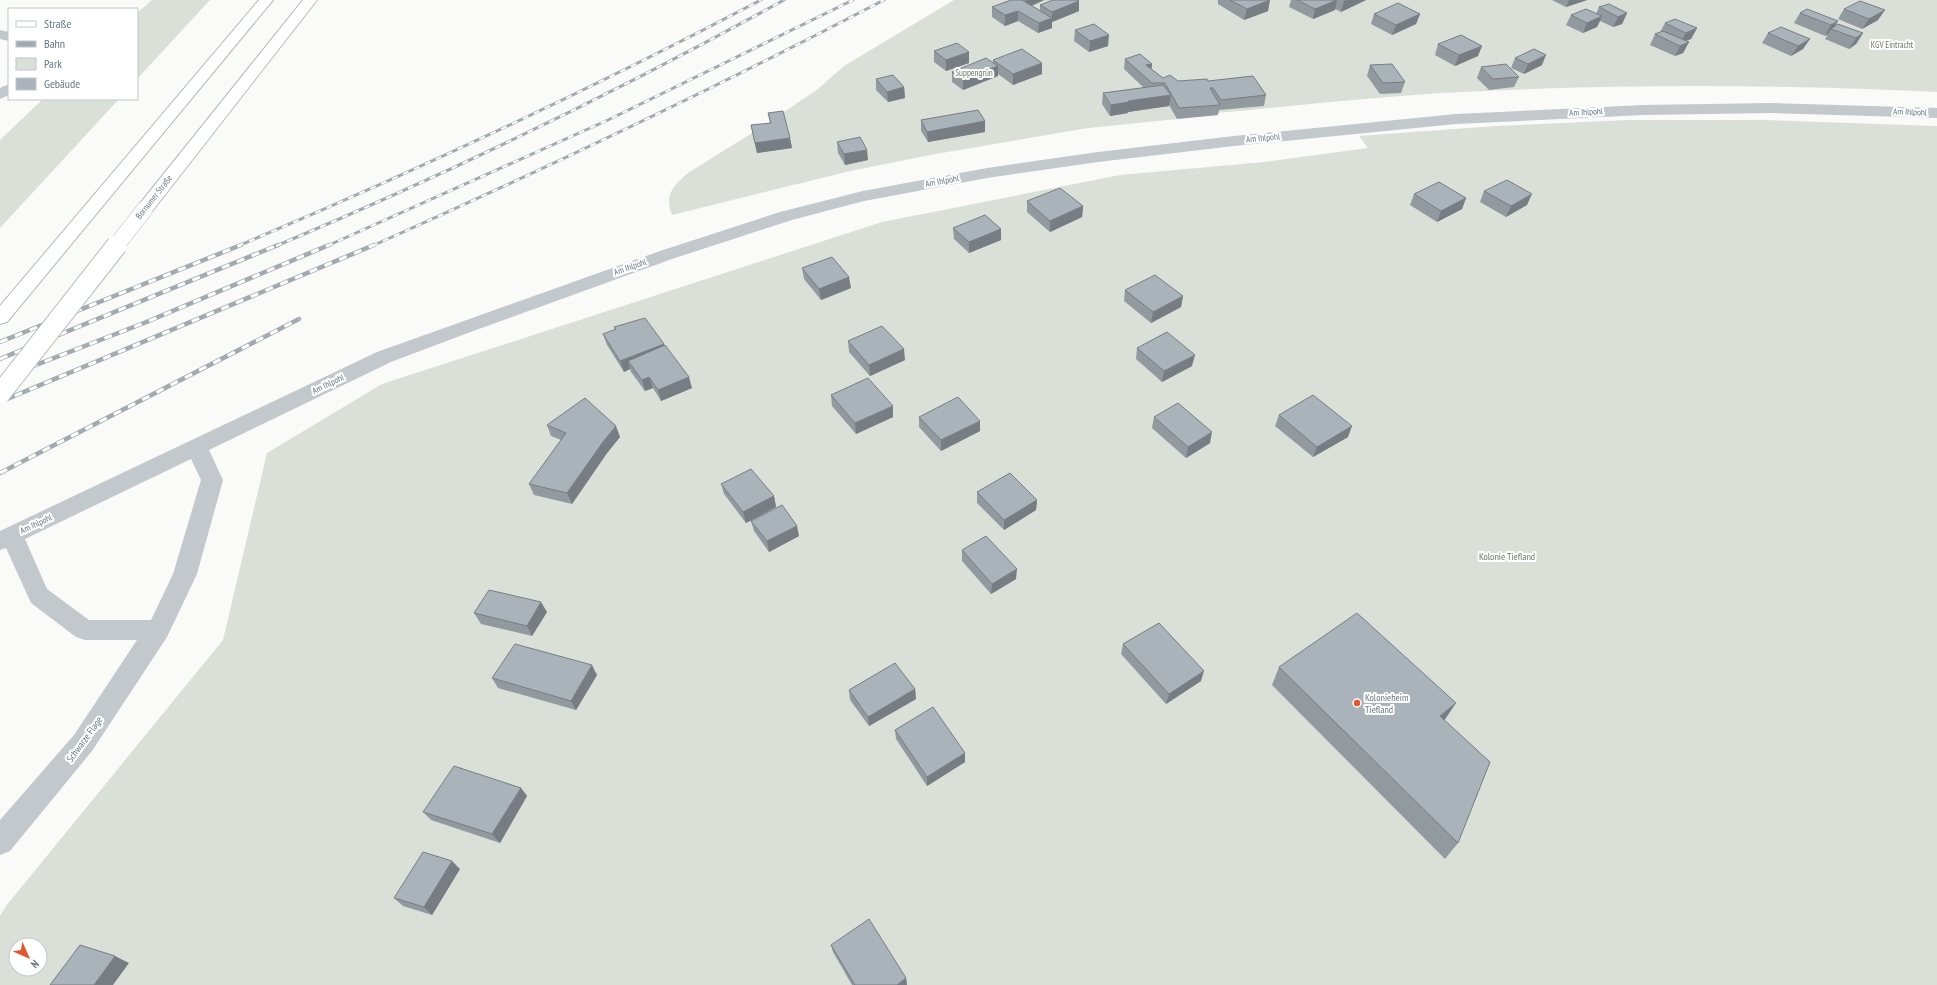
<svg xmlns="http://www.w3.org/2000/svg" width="1937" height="985" viewBox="0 0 1937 985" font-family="'PT Sans Narrow',sans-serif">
<rect width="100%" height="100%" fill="#fafaf8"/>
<path fill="#dadfd7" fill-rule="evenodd" d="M 152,0 L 210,0 L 137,79 L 137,13 Z
M 954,0 L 1937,0 L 1937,92 C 1772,84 1606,84 1441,93 C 1366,98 1292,106 1217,113 L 1218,115 L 1088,128 L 930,155 L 850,171 L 672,215 C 664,195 673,186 688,173 L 765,125 L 818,89 L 844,66 Z
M 43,99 L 119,99 L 0,228 L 0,140 Z
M 1628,120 L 1765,120 L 1937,126 L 1937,985 L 0,985 L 0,916 L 6,906 L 223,640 L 267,453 L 382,384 L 882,222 L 1120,175 L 1264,162 L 1368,148 L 1359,136 L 1496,126 ZM 16,945 L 40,945 L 40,969 L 16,969 Z"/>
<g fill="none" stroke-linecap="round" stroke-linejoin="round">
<g stroke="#b3babf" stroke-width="2">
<path id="secondary" d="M 259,0 L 273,0 L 7,322 L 0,324 L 0,306 Z
M 303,0 L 317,0 L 150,214 L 144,215 L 138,214 L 135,210 L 138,206 Z"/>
</g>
<path fill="#c3c8cc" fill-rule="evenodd" d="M 0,30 L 9,32 L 9,41 L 0,39 Z
M 9,84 L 9,95 L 0,99 L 0,88 Z
M 1771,103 L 1937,108 L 1937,118 L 1771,113 L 1644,115 L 1456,124 L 1234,146 L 1098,162 L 987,178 L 864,201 L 792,220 L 672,259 L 465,334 L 391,362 L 209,450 L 223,480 L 197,574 L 167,637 L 92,751 L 10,851 L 0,855 L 0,820 L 74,735 L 137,640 L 85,640 L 76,637 L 31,603 L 6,548 L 0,550 L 0,531 L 377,352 L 660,251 L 780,212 L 863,191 L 987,168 L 1098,152 L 1234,136 L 1456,114 L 1644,105 ZM 191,459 L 201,480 L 173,574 L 151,620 L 89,620 L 47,589 L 25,539 Z"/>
<use href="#secondary" fill="#fff" fill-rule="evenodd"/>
<g stroke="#a2aab0" stroke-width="3">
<path id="rail-far1" d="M 238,246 C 416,171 590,90 761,0
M 276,246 C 450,173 619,91 784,0
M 327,246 L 608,120 L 853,0
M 372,246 C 545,169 716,88 884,0"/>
</g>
<g stroke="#a2aab0" stroke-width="4.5">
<path id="rail" d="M 0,342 L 241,245
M 0,359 L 278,245
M 0,379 L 144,323 L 329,245
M 0,402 L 374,245
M 0,473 L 299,319"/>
</g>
<use href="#rail-far1" stroke="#fff" stroke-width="2" stroke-dasharray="6" stroke-linecap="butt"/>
<use href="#rail" stroke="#fff" stroke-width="3" stroke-dasharray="8" stroke-linecap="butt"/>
<g stroke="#b3babf" stroke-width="17" stroke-linecap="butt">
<path id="secondary-bridge-far1" d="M 116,246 L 144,210"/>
</g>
<g stroke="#b3babf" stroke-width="22" stroke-linecap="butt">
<path id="secondary-bridge" d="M 0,394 L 117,245"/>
</g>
<use href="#secondary-bridge-far1" stroke="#fff" stroke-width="16"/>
<use href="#secondary-bridge" stroke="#fff" stroke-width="20"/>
</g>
<path fill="#929a9f" d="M 1011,0 L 1044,0 L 1032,6 L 1040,10 L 1040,5 L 1079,1 L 1079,11 L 1052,22 L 1052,28 L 1038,33 L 1018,21 L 1005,26 L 992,17 L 992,7 Z
M 1218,0 L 1269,0 L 1268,11 L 1244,20 L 1218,4 Z
M 1291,0 L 1366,0 L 1341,12 L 1335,9 L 1335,10 L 1313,19 L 1289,7 Z
M 1552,0 L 1587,0 L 1566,7 Z
M 1599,7 L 1627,13 L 1622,24 L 1613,27 L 1600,21 L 1597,27 L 1583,33 L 1566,25 L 1571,15 L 1596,14 Z
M 1844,9 L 1878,20 L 1862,29 L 1838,19 Z
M 1800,13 L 1835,27 L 1863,33 L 1856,44 L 1849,49 L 1825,39 L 1828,34 L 1825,36 L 1794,23 Z
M 1374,14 L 1420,14 L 1416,24 L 1392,35 L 1371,24 Z
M 1665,23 L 1697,28 L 1691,39 L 1686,41 L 1689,42 L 1683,53 L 1675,56 L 1650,45 L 1655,34 L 1660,32 Z
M 1781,27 L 1803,49 L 1791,56 L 1762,43 L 1768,33 Z
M 1075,30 L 1108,46 L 1089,52 L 1074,41 Z
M 1438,44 L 1478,56 L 1455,66 L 1435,55 Z
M 934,51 L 969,52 L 969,63 L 946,71 L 934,62 Z
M 1515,58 L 1542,65 L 1524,74 L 1511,68 Z
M 1125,59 L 1152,64 L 1151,69 L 1163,78 L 1178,81 L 1208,81 L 1266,95 L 1264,106 L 1219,110 L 1218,115 L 1177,119 L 1169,105 L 1169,106 L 1128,112 L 1128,113 L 1110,116 L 1102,104 L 1103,93 L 1144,88 L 1124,69 Z
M 993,60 L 1042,74 L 1013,85 L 998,74 L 998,76 L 963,90 L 952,82 L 952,72 L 993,62 Z
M 1370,65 L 1405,82 L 1401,93 L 1380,94 L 1367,76 Z
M 1481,67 L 1519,77 L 1514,87 L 1489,90 L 1477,78 Z
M 876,79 L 904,87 L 905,98 L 888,102 L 876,90 Z
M 768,113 L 790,138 L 792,148 L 757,153 L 753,136 L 751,125 L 770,123 Z
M 921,120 L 985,132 L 928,142 L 921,131 Z
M 837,142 L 868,160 L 845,165 L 838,153 Z
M 1484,191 L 1527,205 L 1506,217 L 1480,202 Z
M 1414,194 L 1466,198 L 1462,209 L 1437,222 L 1410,205 Z
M 1027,201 L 1083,206 L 1082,217 L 1050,232 L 1027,212 Z
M 953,228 L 1001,229 L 1001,240 L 969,253 L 954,239 Z
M 802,268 L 851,288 L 821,300 L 804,279 Z
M 1125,290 L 1183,296 L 1181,307 L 1151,323 L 1124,301 Z
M 614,327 L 664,344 L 664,346 L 692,388 L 661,401 L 653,388 L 645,391 L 631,372 L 630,369 L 624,372 L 607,345 L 603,334 L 615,330 Z
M 848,341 L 905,360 L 870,376 L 849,352 Z
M 1137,348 L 1192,366 L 1162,382 L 1136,359 Z
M 831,395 L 893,417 L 856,434 L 832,406 Z
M 1279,415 L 1348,437 L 1313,457 L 1275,426 Z
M 919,417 L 980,431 L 941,451 L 919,427 Z
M 1154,417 L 1210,443 L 1186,458 L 1152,428 Z
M 547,425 L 620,437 L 607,453 L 572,504 L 534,495 L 529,484 L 561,440 L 551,436 Z
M 721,484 L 774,496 L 776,507 L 746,523 L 724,494 Z
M 977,492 L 1037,500 L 1036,510 L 1004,530 L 977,503 Z
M 751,521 L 799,536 L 769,552 L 754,531 Z
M 962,550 L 1016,579 L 991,594 L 962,561 Z
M 547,612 L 532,636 L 481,624 L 474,613 Z
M 1123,644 L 1201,681 L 1166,704 L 1121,654 Z
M 1279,667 L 1444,720 L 1458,843 L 1445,859 L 1272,685 Z
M 597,675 L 576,710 L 498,688 L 492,678 Z
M 915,689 L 916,699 L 869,726 L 850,700 L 849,690 Z
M 895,730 L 965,762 L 927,786 L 896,739 Z
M 521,788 L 527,796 L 500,843 L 431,820 L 423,812 Z
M 460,869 L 432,915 L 403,906 L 394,898 Z
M 831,945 L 906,978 L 907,985 L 852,985 L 833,952 Z"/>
<path fill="#777d82" d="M 1026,0 L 1044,0 L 1026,8 Z
M 1270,0 L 1268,11 L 1244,20 L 1247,9 Z
M 1337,0 L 1335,10 L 1313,19 L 1315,9 Z
M 1347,0 L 1366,0 L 1341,12 L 1344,1 Z
M 1569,0 L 1587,0 L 1566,7 Z
M 1079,1 L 1079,11 L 1052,22 L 1052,28 L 1038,33 L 1039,23 L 1052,18 L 1052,12 Z
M 1885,10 L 1878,20 L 1862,29 L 1869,19 Z
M 1018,11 L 1018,21 L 1005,26 L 1005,15 Z
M 1627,13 L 1622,24 L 1613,27 L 1618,17 Z
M 1420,14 L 1416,24 L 1392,35 L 1396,25 Z
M 1602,16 L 1597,27 L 1583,33 L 1587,23 Z
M 1838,21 L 1833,30 L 1831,29 L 1828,34 L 1825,36 L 1831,25 Z
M 1697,28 L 1691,39 L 1680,43 L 1686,33 Z
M 1863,33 L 1856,44 L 1849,49 L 1856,38 Z
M 1109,35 L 1108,46 L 1089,52 L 1090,41 Z
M 1810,39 L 1803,49 L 1791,56 L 1798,46 Z
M 1689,42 L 1683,53 L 1675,56 L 1680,46 Z
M 1482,46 L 1478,56 L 1455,66 L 1459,55 Z
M 969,52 L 969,63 L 946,71 L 946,60 Z
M 1546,55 L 1542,65 L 1524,74 L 1528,64 Z
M 1042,63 L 1042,74 L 1013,85 L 1013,74 Z
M 1152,64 L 1151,75 L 1146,65 Z
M 998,66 L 998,76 L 963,90 L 963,79 Z
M 904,87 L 905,98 L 888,102 L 887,92 Z
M 1171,95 L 1169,106 L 1128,112 L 1128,113 L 1110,116 L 1111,105 L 1128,101 Z
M 985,121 L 985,132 L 928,142 L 927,132 Z
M 790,138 L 792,148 L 757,153 L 755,143 Z
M 867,150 L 868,160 L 845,165 L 844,154 Z
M 1532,194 L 1527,205 L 1506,217 L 1511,206 Z
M 1466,198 L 1462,209 L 1437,222 L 1441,211 Z
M 1083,206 L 1082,217 L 1050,232 L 1050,221 Z
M 1001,229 L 1001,240 L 969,253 L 969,242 Z
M 849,277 L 851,288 L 821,300 L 819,289 Z
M 1183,296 L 1181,307 L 1151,323 L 1153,312 Z
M 664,344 L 667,355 L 628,361 L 630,369 L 624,372 L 620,361 Z
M 904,349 L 905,360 L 870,376 L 869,365 Z
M 1195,355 L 1192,366 L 1162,382 L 1164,371 Z
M 649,377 L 653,388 L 645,391 L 642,380 Z
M 689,377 L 692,388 L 661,401 L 658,390 Z
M 893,406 L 893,417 L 856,434 L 855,423 Z
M 980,421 L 980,431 L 941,451 L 941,440 Z
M 616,426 L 620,437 L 607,453 L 572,504 L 567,493 L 603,442 Z
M 1352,426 L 1348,437 L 1313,457 L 1317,447 Z
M 1212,432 L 1210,443 L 1186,458 L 1188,447 Z
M 774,496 L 776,507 L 746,523 L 743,512 Z
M 1037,500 L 1036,510 L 1004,530 L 1004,520 Z
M 797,526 L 799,536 L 769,552 L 767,541 Z
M 1017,569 L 1016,579 L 991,594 L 992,584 Z
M 541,602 L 547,612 L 532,636 L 527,626 Z
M 592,665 L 597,675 L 576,710 L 571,701 Z
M 1204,671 L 1201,681 L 1166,704 L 1169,694 Z
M 915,689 L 916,699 L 869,726 L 868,717 Z
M 1456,703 L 1444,721 L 1440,716 Z
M 965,753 L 965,762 L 927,786 L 927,777 Z
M 521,788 L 527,796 L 500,843 L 492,834 Z
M 452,861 L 460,869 L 432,915 L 424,907 Z
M 115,956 L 129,963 L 113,985 L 94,985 Z
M 906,978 L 907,985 L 897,985 Z"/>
<path fill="#aab3b9" stroke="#777d82" d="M 1011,0 L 1022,0 L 1052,18 L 1039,23 L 1018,11 L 1005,15 L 992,7 Z
M 1053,0 L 1078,0 L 1079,1 L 1052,12 L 1040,5 Z
M 1230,0 L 1270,0 L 1247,9 Z
M 1297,0 L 1337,0 L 1315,9 Z
M 1860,1 L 1885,10 L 1869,19 L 1844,9 Z
M 1398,3 L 1420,14 L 1396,25 L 1374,14 Z
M 1609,4 L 1627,13 L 1618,17 L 1599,7 Z
M 1586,9 L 1602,16 L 1587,23 L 1571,15 Z
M 1807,9 L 1838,21 L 1831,25 L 1800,13 Z
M 1675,19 L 1697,28 L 1686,33 L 1665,23 Z
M 1094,24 L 1109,35 L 1090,41 L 1075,30 Z
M 1838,24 L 1863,33 L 1856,38 L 1831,29 Z
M 1781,27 L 1810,39 L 1798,46 L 1768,33 Z
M 1663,31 L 1689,42 L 1680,46 L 1655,34 Z
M 1461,35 L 1482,46 L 1459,55 L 1438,44 Z
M 957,43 L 969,52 L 946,60 L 934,51 Z
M 1022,49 L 1042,63 L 1013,74 L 993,60 Z
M 1534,49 L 1546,55 L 1528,64 L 1515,58 Z
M 1140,54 L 1152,64 L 1146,65 L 1163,78 L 1170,75 L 1178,81 L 1207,79 L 1208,81 L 1253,76 L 1266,95 L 1221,100 L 1213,88 L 1210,88 L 1220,105 L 1179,108 L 1165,83 L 1152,83 L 1125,59 Z
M 986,58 L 998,66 L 963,79 L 952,72 Z
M 1392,64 L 1405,82 L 1383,83 L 1370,65 Z
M 1506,64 L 1519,77 L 1493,79 L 1481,67 Z
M 893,75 L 904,87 L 887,92 L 876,79 Z
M 1163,85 L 1171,95 L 1128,101 L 1129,102 L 1111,105 L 1103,93 Z
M 978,110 L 985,121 L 927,132 L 921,120 Z
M 783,111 L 790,138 L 755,143 L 751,125 L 771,123 L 768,113 Z
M 860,137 L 867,150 L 844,154 L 837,142 Z
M 1507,180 L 1532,194 L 1511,206 L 1484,191 Z
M 1439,182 L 1466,198 L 1441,211 L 1414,194 Z
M 1060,188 L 1083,206 L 1050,221 L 1027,201 Z
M 985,215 L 1001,229 L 969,242 L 953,228 Z
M 832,257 L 849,277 L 819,289 L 802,268 Z
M 1155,275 L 1183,296 L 1153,312 L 1125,290 Z
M 645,318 L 664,344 L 620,361 L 603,334 L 616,329 L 614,327 Z
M 882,326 L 904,349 L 869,365 L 848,341 Z
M 1167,332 L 1195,355 L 1164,371 L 1137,348 Z
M 665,345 L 689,377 L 658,390 L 649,377 L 642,380 L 628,361 Z
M 868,378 L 893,406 L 855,423 L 831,395 Z
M 1313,395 L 1352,426 L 1317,447 L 1279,415 Z
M 958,397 L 980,421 L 941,440 L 919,417 Z
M 585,398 L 616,426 L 603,442 L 567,493 L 529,484 L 566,433 L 547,425 Z
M 1178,403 L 1212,432 L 1188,447 L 1154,417 Z
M 751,469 L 774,496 L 743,512 L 721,484 Z
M 1010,473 L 1037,500 L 1004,520 L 977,492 Z
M 782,505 L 797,526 L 767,541 L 751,521 Z
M 986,536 L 1017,569 L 992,584 L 962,550 Z
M 489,590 L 541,602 L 527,626 L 474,613 Z
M 1357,613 L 1456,703 L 1440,716 L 1490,762 L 1458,843 L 1279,667 Z
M 1159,623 L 1204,671 L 1169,694 L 1123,644 Z
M 515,644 L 592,665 L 571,701 L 492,678 Z
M 895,663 L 915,689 L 868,717 L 849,690 Z
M 933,707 L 965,753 L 927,777 L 895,730 Z
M 454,766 L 521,788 L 492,834 L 423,812 Z
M 423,852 L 452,861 L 424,907 L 394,898 Z
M 869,919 L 906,978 L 897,985 L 855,985 L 831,945 Z
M 80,945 L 115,956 L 94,985 L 50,985 Z"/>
<circle fill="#e4572e" stroke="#fff" stroke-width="1.5" cx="1357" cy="703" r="4"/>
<g text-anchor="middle" stroke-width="4" stroke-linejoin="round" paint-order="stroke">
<g font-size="9" fill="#687a64" stroke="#fff">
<text x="1892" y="48">KGV Eintracht</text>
<text x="974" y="76">Suppengrün</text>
</g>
<g font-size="9" fill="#657683" stroke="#fff">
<text transform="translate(1586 112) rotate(-3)" y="3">Am Ihlpohl</text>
<text transform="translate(1910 112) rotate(2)" y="3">Am Ihlpohl</text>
<text transform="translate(1263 138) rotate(-5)" y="3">Am Ihlpohl</text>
<text transform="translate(942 181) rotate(-10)" y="3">Am Ihlpohl</text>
<text transform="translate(154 197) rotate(-52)" y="3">Bornumer Straße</text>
<text transform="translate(630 267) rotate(-19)" y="3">Am Ihlpohl</text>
<text transform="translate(328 384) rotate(-26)" y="3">Am Ihlpohl</text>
<text transform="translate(36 524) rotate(-25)" y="3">Am Ihlpohl</text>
</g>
<g font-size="10" fill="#687a64" stroke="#fff">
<text x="1507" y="560">Kolonie Tiefland</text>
</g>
<g font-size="10" fill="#657683" stroke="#fff" text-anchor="start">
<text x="1365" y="701">Kolonieheim<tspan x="1365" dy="12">Tiefland</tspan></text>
</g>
<g font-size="10" fill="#657683" stroke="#fff">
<text transform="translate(84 739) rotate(-54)" y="4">Schwarze Flage</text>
</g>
</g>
<rect x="8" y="8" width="130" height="92" fill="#ffffff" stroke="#c1c8cd"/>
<rect x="16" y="21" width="20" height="6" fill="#ffffff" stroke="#c1c8cd"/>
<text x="44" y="28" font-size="12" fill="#657683">Straße</text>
<rect x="16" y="41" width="20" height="6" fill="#a2aab0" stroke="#c1c8cd"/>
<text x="44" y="48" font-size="12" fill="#657683">Bahn</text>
<rect x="16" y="58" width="20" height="12" fill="#dadfd7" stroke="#c1c8cd"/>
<text x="44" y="68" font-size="12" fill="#657683">Park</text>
<rect x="16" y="78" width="20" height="12" fill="#aab3b9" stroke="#c1c8cd"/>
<text x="44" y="88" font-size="12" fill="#657683">Gebäude</text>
<g transform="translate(28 957) rotate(135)"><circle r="19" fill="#ffffff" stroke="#c1c8cd"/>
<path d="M0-3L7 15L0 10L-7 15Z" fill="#e4572e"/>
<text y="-6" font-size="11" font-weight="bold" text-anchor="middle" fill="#657683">N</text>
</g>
</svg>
